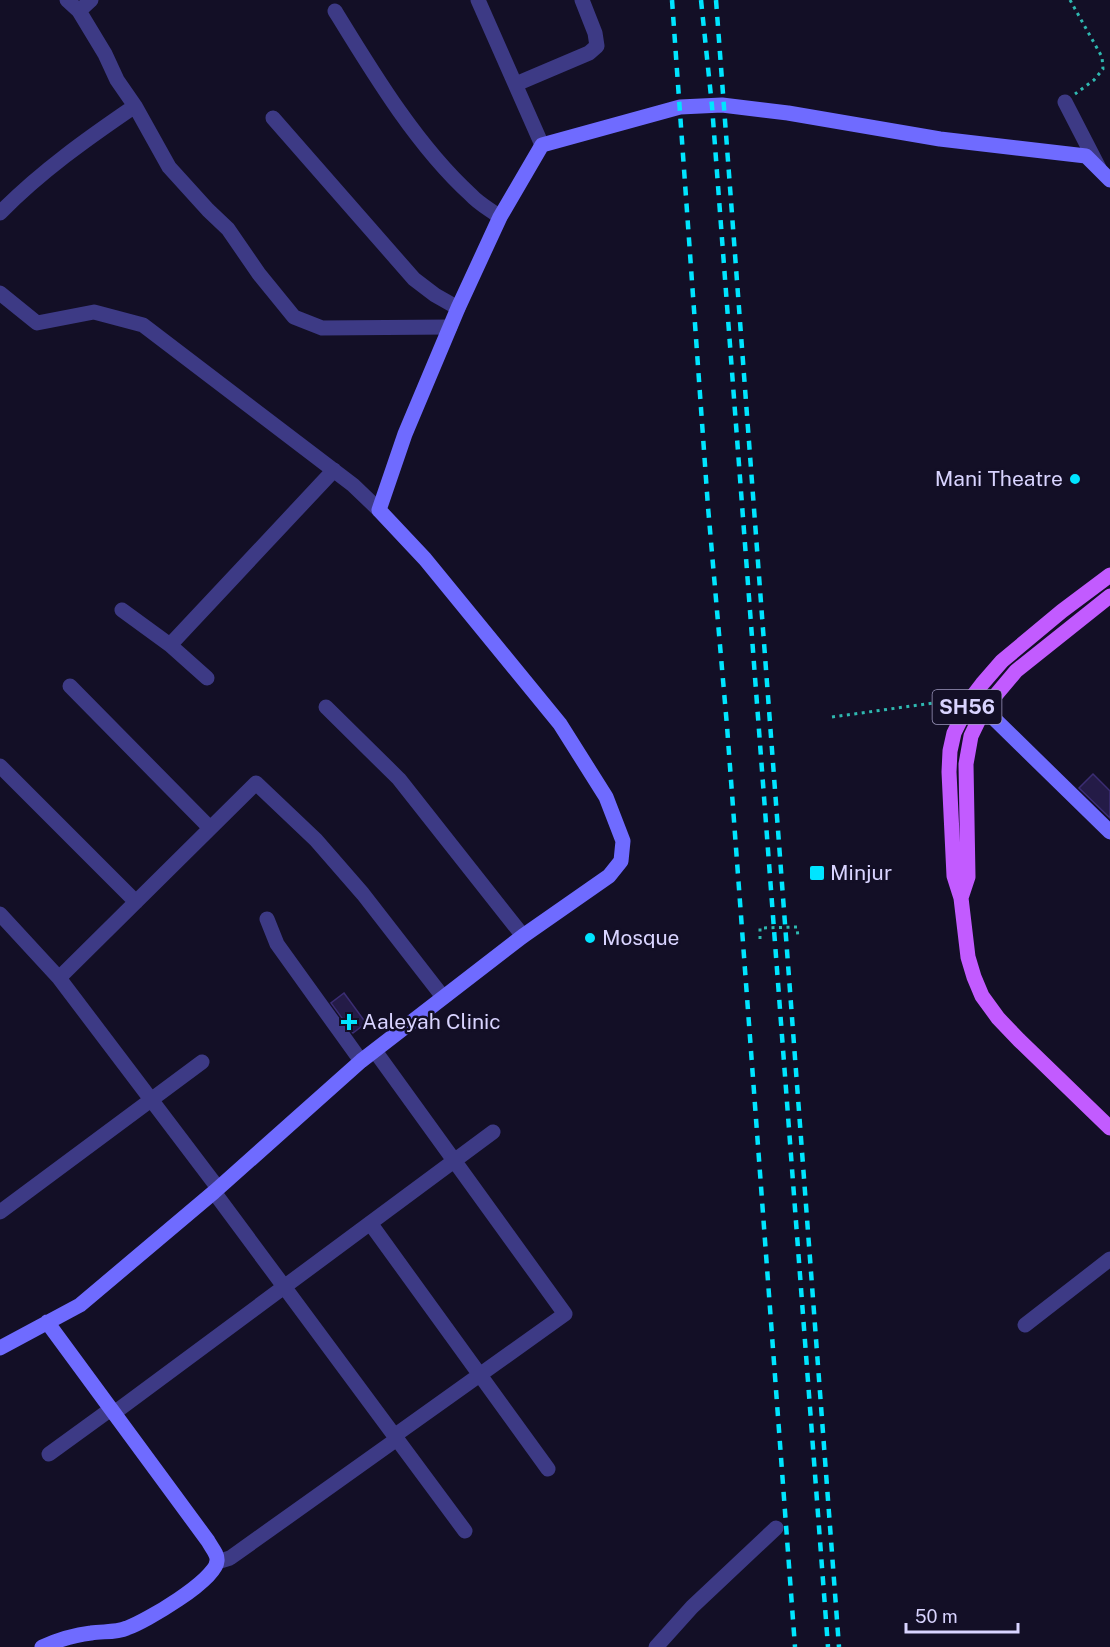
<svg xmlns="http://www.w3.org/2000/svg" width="1110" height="1647" viewBox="0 0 1110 1647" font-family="'Public Sans',sans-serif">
<rect width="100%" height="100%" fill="#130f26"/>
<path fill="#241b47" stroke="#3b2d73" stroke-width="1.5" d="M 1093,774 L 1110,791 L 1110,818 L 1079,788 Z
M 344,993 L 366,1023 L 353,1033 L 331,1003 Z"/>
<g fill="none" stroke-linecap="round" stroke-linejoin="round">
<path stroke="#2fb8b0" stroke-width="3" stroke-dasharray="3 4.5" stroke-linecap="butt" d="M 1070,0 L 1102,57 L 1103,69 L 1094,80 L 1075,94
M 832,717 L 955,700"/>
<path stroke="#3d3a85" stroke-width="15" d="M 67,0 L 79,11 L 105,54 L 117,80 L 135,106 L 169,167 L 208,210 L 228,229 L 259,274 L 294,317 L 322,328 L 450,327
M 478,0 L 542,145
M 79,11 L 91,0
M 335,11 C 373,73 417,146 471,195 C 479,204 491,210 500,217
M 516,84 L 589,53 L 597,46 L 595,33 L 582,0
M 1065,102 L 1099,168
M 273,118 L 414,279 L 435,295 L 458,308
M 0,213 C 40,172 88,138 135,106
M 0,293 L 37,323 L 94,312 L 143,325 L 353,485 L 379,510
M 122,610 L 170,645 L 207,678
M 170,645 L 334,470
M 70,686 L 210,828
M 326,707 L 399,779 L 523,936
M 0,766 L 136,902
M 0,914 L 59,978
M 267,919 L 277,944 L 361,1061
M 375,1051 L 565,1314 L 394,1436
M 218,1188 L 59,978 L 256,783 L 316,840 L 363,894 L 443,997
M 214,1192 L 465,1531
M 0,1212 L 202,1062
M 370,1223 L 548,1469
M 1025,1325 L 1110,1259
M 114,1413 L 493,1132
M 49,1454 L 111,1409
M 217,1562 L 230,1558 L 397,1439
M 656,1647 L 692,1607 L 776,1528"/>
<path stroke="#6f6bff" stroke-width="15" d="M 972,697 L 1110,832
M 0,1348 L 80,1305 L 214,1192 L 361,1061 L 523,936 L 609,876 L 621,861 L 623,841 L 606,797 L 560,724 L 425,559 L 379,510 L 405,434 L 458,308 L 500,217 L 542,145 L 680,107 L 722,105 L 788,113 L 940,139 L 1086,156 L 1110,180
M 42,1647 C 58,1640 74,1635 91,1633 C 103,1631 115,1633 127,1628 C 145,1622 216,1580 217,1561 C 218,1554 211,1547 208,1541 L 47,1322"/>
<path stroke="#c25bff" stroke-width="15" d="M 1110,575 L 1062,611 L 1002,661 L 982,684 L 972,697 L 954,733 L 950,751 L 949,772 L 954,876 L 961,898 L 968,957 L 974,977 L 982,996 L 998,1018 L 1019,1040 L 1110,1128
M 961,898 L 968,877 L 966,764 L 971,736 L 984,709 L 1016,671 L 1110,596"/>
<path stroke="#00e5ff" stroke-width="4.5" stroke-dasharray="9 8" stroke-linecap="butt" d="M 672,0 L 708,507 L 727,726 L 795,1647
M 701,0 L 712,106 L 828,1647
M 716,0 L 839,1647"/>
<path stroke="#2fb8b0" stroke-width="3" stroke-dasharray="3 4.5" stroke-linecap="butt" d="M 760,939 L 760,928 L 797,927 L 798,938"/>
</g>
<g fill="#00e5ff" stroke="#130f26" stroke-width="2">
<circle cx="1075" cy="479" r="6"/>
<rect x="809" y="865" width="16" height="16" rx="3"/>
<circle cx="590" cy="938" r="6"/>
<path d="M346 1013h6v6h6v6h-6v6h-6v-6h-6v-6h6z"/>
</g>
<g text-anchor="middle" stroke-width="5" stroke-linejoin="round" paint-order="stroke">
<rect fill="#130f26" stroke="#9e99be" stroke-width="1.5" x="932.5" y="690" width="69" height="34" rx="4.5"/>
<g font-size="20" font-weight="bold" fill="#d9d4ff">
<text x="967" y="714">SH56</text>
</g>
<g font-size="21" fill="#d9d4ff" stroke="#130f26" text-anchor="start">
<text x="1063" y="486" text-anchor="end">Mani Theatre</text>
<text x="830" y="880">Minjur</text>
<text x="602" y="945">Mosque</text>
<text x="362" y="1029">Aaleyah Clinic</text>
</g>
</g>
<path d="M906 1623v9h112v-9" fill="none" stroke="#d9d4ff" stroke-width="3"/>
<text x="915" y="1623" font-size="18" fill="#d9d4ff" stroke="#130f26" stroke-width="4.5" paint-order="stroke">50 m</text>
</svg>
